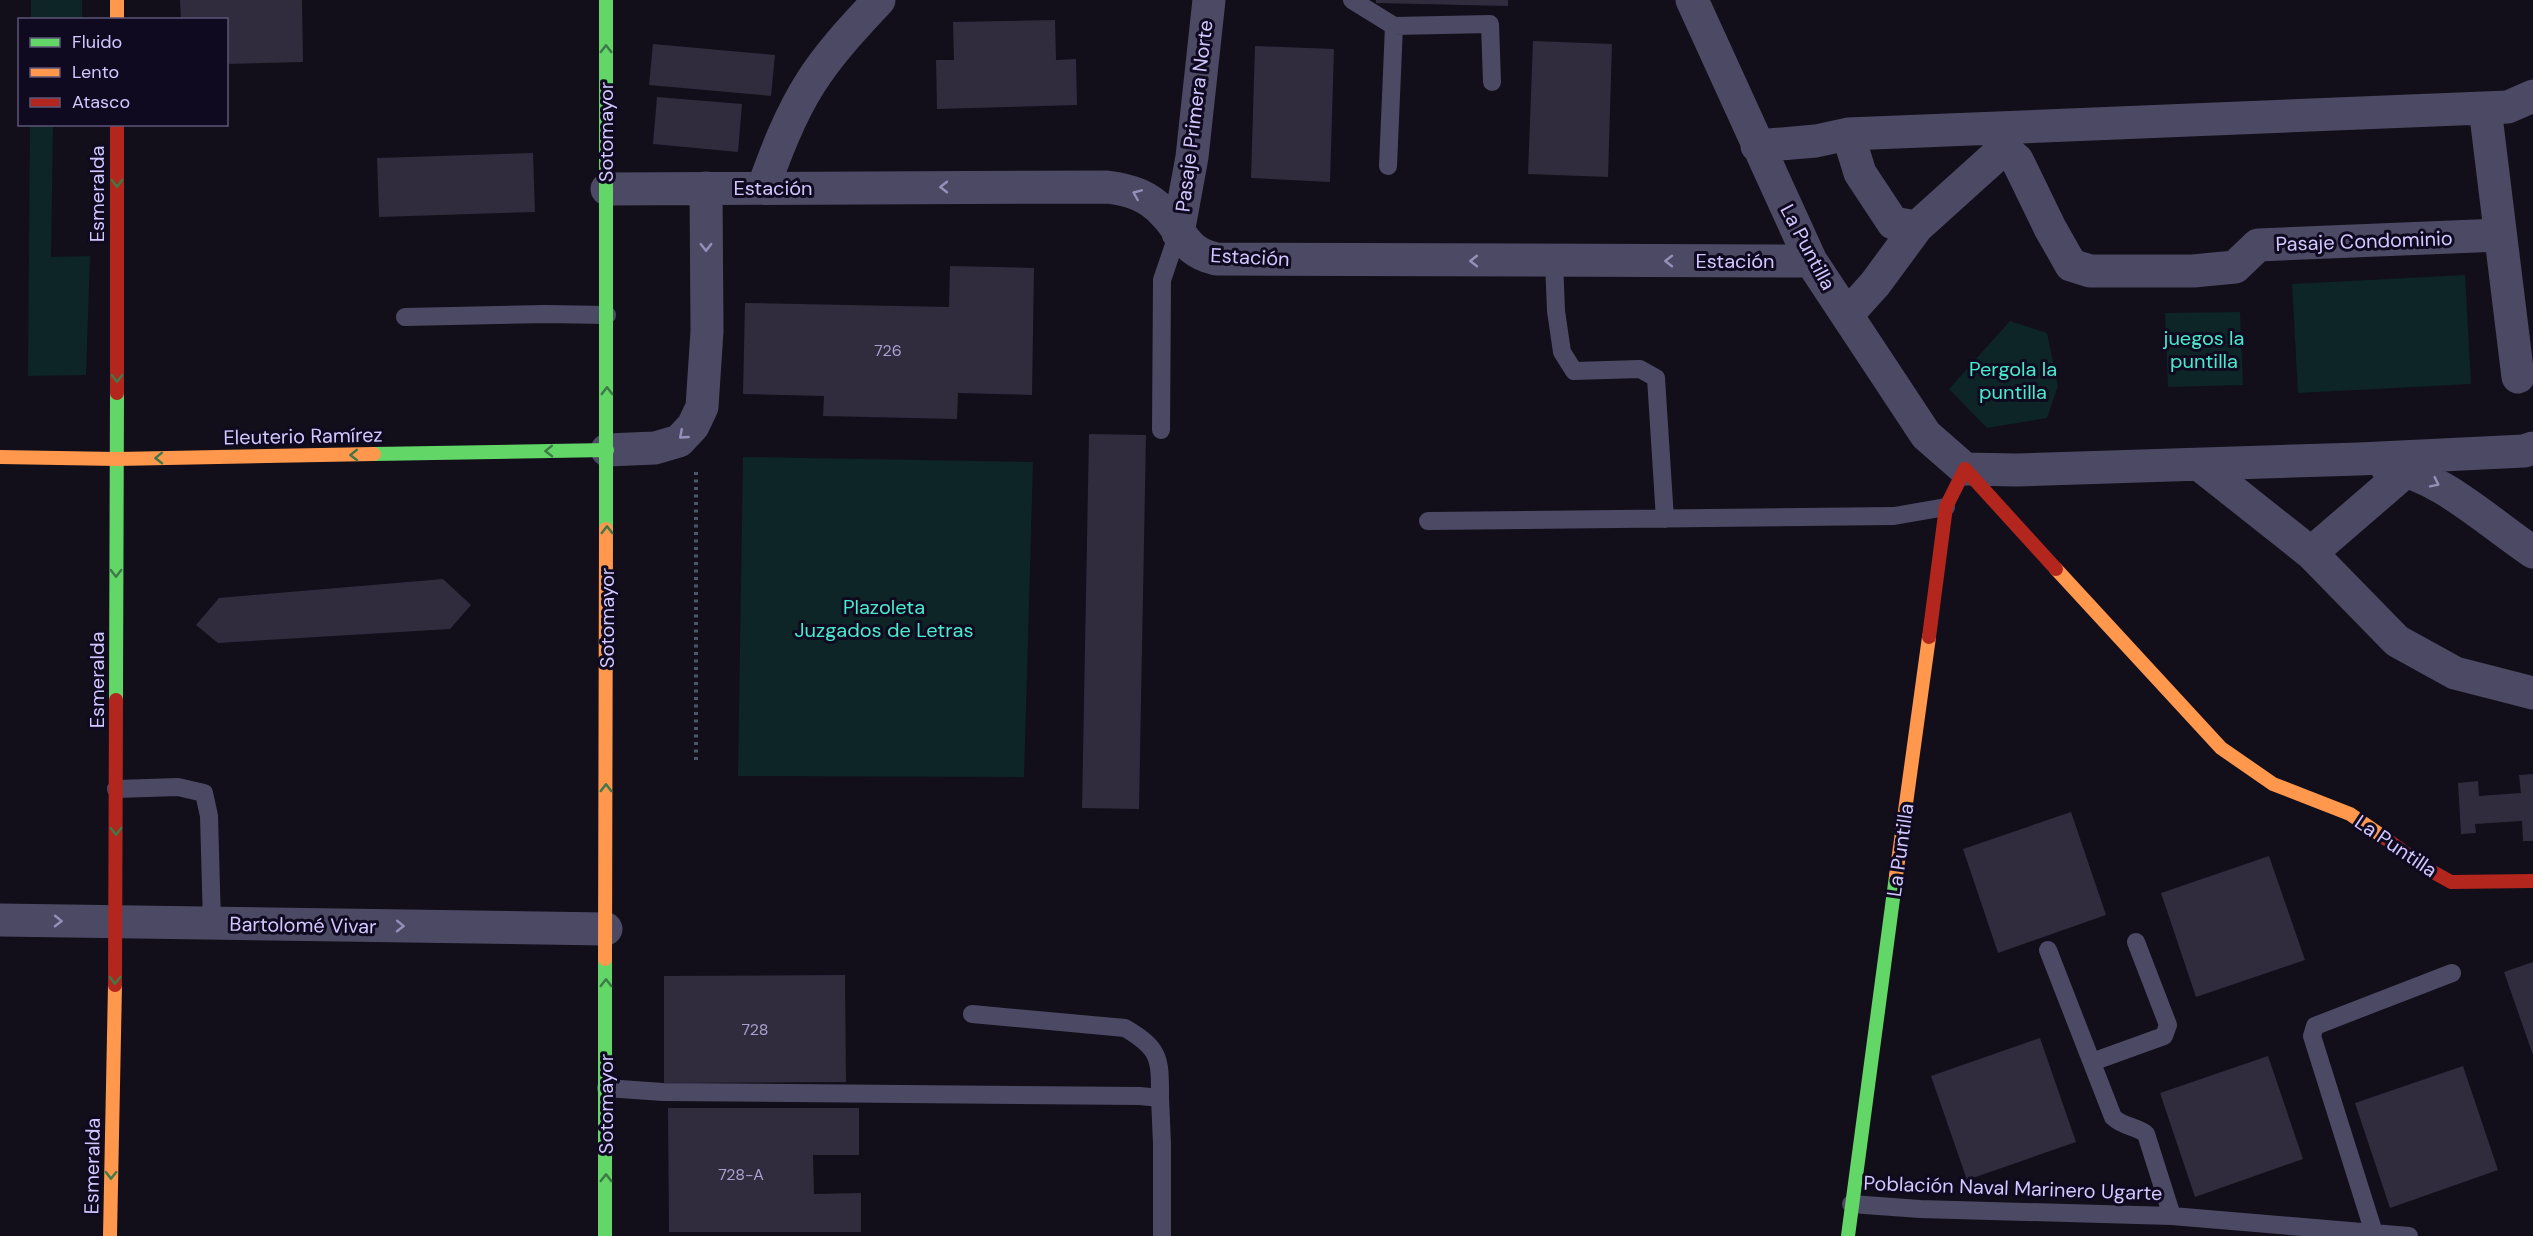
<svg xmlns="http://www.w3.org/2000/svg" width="2533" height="1236" viewBox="0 0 2533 1236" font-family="'DM Sans',sans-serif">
<rect width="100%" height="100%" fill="#120f1a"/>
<path fill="#0d2527" d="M 31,0 L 82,0 L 82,18 L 31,19 Z
M 30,125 L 53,125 L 51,257 L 90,256 L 86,375 L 28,376 Z
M 2465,275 L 2471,384 L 2298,393 L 2292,284 Z
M 2240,312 L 2243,385 L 2168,387 L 2165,313 Z
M 2010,321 L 2047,333 L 2058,386 L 2047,418 L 1987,428 L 1949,389 Z
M 743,457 L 1033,462 L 1024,777 L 738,776 Z"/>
<path fill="#302b3d" d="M 180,0 L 302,0 L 303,62 L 226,64 L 226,20 L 181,20 Z
M 1376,0 L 1508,0 L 1508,6 L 1376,3 Z
M 1055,20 L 1056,60 L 1076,59 L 1077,105 L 937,109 L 936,60 L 954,60 L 953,22 Z
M 1533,41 L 1612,44 L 1608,177 L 1528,174 Z
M 653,44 L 775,55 L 771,96 L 649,85 Z
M 1255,46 L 1334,49 L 1330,182 L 1251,178 Z
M 657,97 L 742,104 L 738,152 L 653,144 Z
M 533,153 L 535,212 L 379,217 L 377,158 Z
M 950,266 L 1034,268 L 1032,395 L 958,393 L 957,419 L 823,416 L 824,396 L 743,394 L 745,303 L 949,307 Z
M 1089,434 L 1146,435 L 1139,809 L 1082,808 Z
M 443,579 L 471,605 L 450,629 L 218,643 L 196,625 L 219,598 Z
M 2533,774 L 2533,841 L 2523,841 L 2522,821 L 2475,824 L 2476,833 L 2461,834 L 2458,783 L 2478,781 L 2479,796 L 2521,793 L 2519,775 Z
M 2071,812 L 2106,915 L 1998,953 L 1963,849 Z
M 2269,856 L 2305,960 L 2196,997 L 2161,893 Z
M 2533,962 L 2533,1055 L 2504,972 Z
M 845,975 L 846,1082 L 664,1083 L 664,976 Z
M 2040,1038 L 2076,1142 L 1967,1180 L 1931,1076 Z
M 2268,1056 L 2303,1159 L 2195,1197 L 2160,1093 Z
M 2463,1066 L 2498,1170 L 2390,1208 L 2355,1103 Z
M 668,1108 L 859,1108 L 859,1155 L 813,1155 L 814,1194 L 861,1193 L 861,1232 L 669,1232 Z"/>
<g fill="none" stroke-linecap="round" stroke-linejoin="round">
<path stroke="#485869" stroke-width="4" stroke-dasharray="3 4.5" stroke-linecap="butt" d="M 696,760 L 696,471"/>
<path stroke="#4c4964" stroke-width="18" d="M 1352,0 L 1394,26
M 1388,166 L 1394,26 L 1490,24 L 1492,82
M 1554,261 L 1556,311 L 1562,352 L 1574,371 L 1640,369 L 1656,378 L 1665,519
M 405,317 L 545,314 L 607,315
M 1161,430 L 1162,280 L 1178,233
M 1428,521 L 1894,516 L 1946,507
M 116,789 L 178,787 L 204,793 L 209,816 L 212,923
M 2048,950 L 2113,1117 C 2123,1127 2136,1126 2146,1134 L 2172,1216
M 972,1014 L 1125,1028 C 1161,1049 1160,1059 1160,1098
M 2092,1062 L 2164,1036 L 2168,1025 L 2136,942
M 606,1088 L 663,1092 L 1140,1096 L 1160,1098 L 1162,1144 L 1162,1236
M 1851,1204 L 1920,1209 L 2172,1216 L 2409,1236
M 2374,1233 L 2312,1036 L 2315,1026 L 2452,973"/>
<path stroke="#4c4964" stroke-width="33" d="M 1692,0 L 1811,261 L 1926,435 L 1965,469 L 2017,470 L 2359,459 L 2524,451 L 2533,448
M 2485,108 L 2518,377
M 1848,134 L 1860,173 L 1893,223 L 1917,227 L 1999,153 L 2010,154 L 2017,160 L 2050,228 L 2071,265 L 2090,271 L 2193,271 L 2235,267 L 2258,245 L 2500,235
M 1757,146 L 1816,141 L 1848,134 L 2508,107 L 2533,96
M 763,188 C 776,152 790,115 811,82 C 830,52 855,26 879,0
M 607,189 L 1107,187 C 1131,190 1149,196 1165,214 C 1185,235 1184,251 1216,259 L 1811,261
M 1178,233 L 1192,157 L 1209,0
M 1847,315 L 1875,284 L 1917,227
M 607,450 L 655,448 L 679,441 L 693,426 L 702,407 L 707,331 L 706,188
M 2200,465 L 2311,553 L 2406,471
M 2385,465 C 2444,478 2484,519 2533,552
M 2311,553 L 2397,641 L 2455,673 L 2533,693
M 0,920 L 606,929"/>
<path stroke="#63d668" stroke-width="14" d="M 374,454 L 607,450
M 606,529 L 606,0
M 116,700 L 117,393
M 605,1236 L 605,959
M 1848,1236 L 1896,876"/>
<path stroke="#ff974d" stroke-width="14" d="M 117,0 L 117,20
M 0,457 L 117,459 L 374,454
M 2056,569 L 2221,748 L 2273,784 L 2350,814 L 2385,838
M 1896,876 L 1929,637
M 605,959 L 606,529
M 110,1236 L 115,985"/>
<path stroke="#b3261e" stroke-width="14" d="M 117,393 L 117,124
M 1929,637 L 1946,507 L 1965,469 L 2056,569
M 2385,838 L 2424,867 L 2451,882 L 2533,881
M 115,985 L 116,700"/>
</g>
<defs><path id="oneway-chevron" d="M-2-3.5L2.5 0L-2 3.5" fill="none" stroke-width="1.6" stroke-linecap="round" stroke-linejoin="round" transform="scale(1.5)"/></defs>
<g stroke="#3d7a47">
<use href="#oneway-chevron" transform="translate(606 49) rotate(-90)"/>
<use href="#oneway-chevron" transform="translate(117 183) rotate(90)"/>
<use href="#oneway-chevron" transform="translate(117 378) rotate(90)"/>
<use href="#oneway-chevron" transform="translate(607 391) rotate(-90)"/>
<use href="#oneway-chevron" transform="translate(549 451) rotate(179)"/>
<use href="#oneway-chevron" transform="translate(354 455) rotate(179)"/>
<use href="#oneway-chevron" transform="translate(159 458) rotate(179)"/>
<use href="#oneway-chevron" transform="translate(607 530) rotate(-90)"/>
<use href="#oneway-chevron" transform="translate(116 573) rotate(90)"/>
<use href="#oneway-chevron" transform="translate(606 788) rotate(-90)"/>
<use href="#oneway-chevron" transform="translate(116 831) rotate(90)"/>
<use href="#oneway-chevron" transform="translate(115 980) rotate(91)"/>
<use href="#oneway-chevron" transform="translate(606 983) rotate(-90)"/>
<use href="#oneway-chevron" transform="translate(111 1175) rotate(91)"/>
<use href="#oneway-chevron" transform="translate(606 1178) rotate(-90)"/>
</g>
<g stroke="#968fb9">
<use href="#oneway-chevron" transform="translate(944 187) rotate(180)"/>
<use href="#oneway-chevron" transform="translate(1137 194) rotate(-157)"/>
<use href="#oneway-chevron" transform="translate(706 247) rotate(89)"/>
<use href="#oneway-chevron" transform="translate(1474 261) rotate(180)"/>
<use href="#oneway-chevron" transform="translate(1669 261) rotate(-180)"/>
<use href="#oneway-chevron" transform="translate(683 435) rotate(139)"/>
<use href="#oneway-chevron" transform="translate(2435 483) rotate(26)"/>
<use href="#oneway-chevron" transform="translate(58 921) rotate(1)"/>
<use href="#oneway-chevron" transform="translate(400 926) rotate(1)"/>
</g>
<g text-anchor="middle" stroke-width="6" stroke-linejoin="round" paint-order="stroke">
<g font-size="16" fill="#aaa1ce">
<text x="888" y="356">726</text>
<text x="755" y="1035">728</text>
<text x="741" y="1180">728-A</text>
</g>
<g font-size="20" fill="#d2c8ff" stroke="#0f0a1f">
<text transform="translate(1194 116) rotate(-83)" y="7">Pasaje Primera Norte</text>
<text transform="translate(606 132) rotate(-90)" y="7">Sotomayor</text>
<text x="773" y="195">Estación</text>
<text transform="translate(97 194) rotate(-90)" y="7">Esmeralda</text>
<text transform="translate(2364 241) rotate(-2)" y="7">Pasaje Condominio</text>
<text transform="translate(1808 247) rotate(62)" y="7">La Puntilla</text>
<text transform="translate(1250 257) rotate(3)" y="7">Estación</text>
<text x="1735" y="268">Estación</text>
<text transform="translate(303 436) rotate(-1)" y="7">Eleuterio Ramírez</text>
<text transform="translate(607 618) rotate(-90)" y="7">Sotomayor</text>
<text transform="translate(97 680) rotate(-90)" y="7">Esmeralda</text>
<text transform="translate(2396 846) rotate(34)" y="7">La Puntilla</text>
<text transform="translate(1900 850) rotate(-82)" y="7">La Puntilla</text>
<text transform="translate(303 925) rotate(1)" y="7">Bartolomé Vivar</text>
<text transform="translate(606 1104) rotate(-90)" y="7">Sotomayor</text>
<text transform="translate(92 1166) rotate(-89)" y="7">Esmeralda</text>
<text transform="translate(2013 1188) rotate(2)" y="7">Población Naval Marinero Ugarte</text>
</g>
<g font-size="20" fill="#49eace" stroke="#0f0a1f">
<text x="2204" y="345">juegos la<tspan x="2204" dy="23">puntilla</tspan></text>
<text x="2013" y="376">Pergola la<tspan x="2013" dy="23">puntilla</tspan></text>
<text x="884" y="614">Plazoleta<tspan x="884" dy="23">Juzgados de Letras</tspan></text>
</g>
</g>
<rect x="18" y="18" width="210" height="108" fill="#0f0a1f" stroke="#5d5679" stroke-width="1.5"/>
<rect x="30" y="38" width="30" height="9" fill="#63d668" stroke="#5d5679" stroke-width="1.5"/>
<text x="72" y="48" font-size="18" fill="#d2c8ff">Fluido</text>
<rect x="30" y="68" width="30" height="9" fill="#ff974d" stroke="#5d5679" stroke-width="1.5"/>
<text x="72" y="78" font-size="18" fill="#d2c8ff">Lento</text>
<rect x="30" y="98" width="30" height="9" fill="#b3261e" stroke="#5d5679" stroke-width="1.5"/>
<text x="72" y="108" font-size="18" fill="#d2c8ff">Atasco</text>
</svg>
